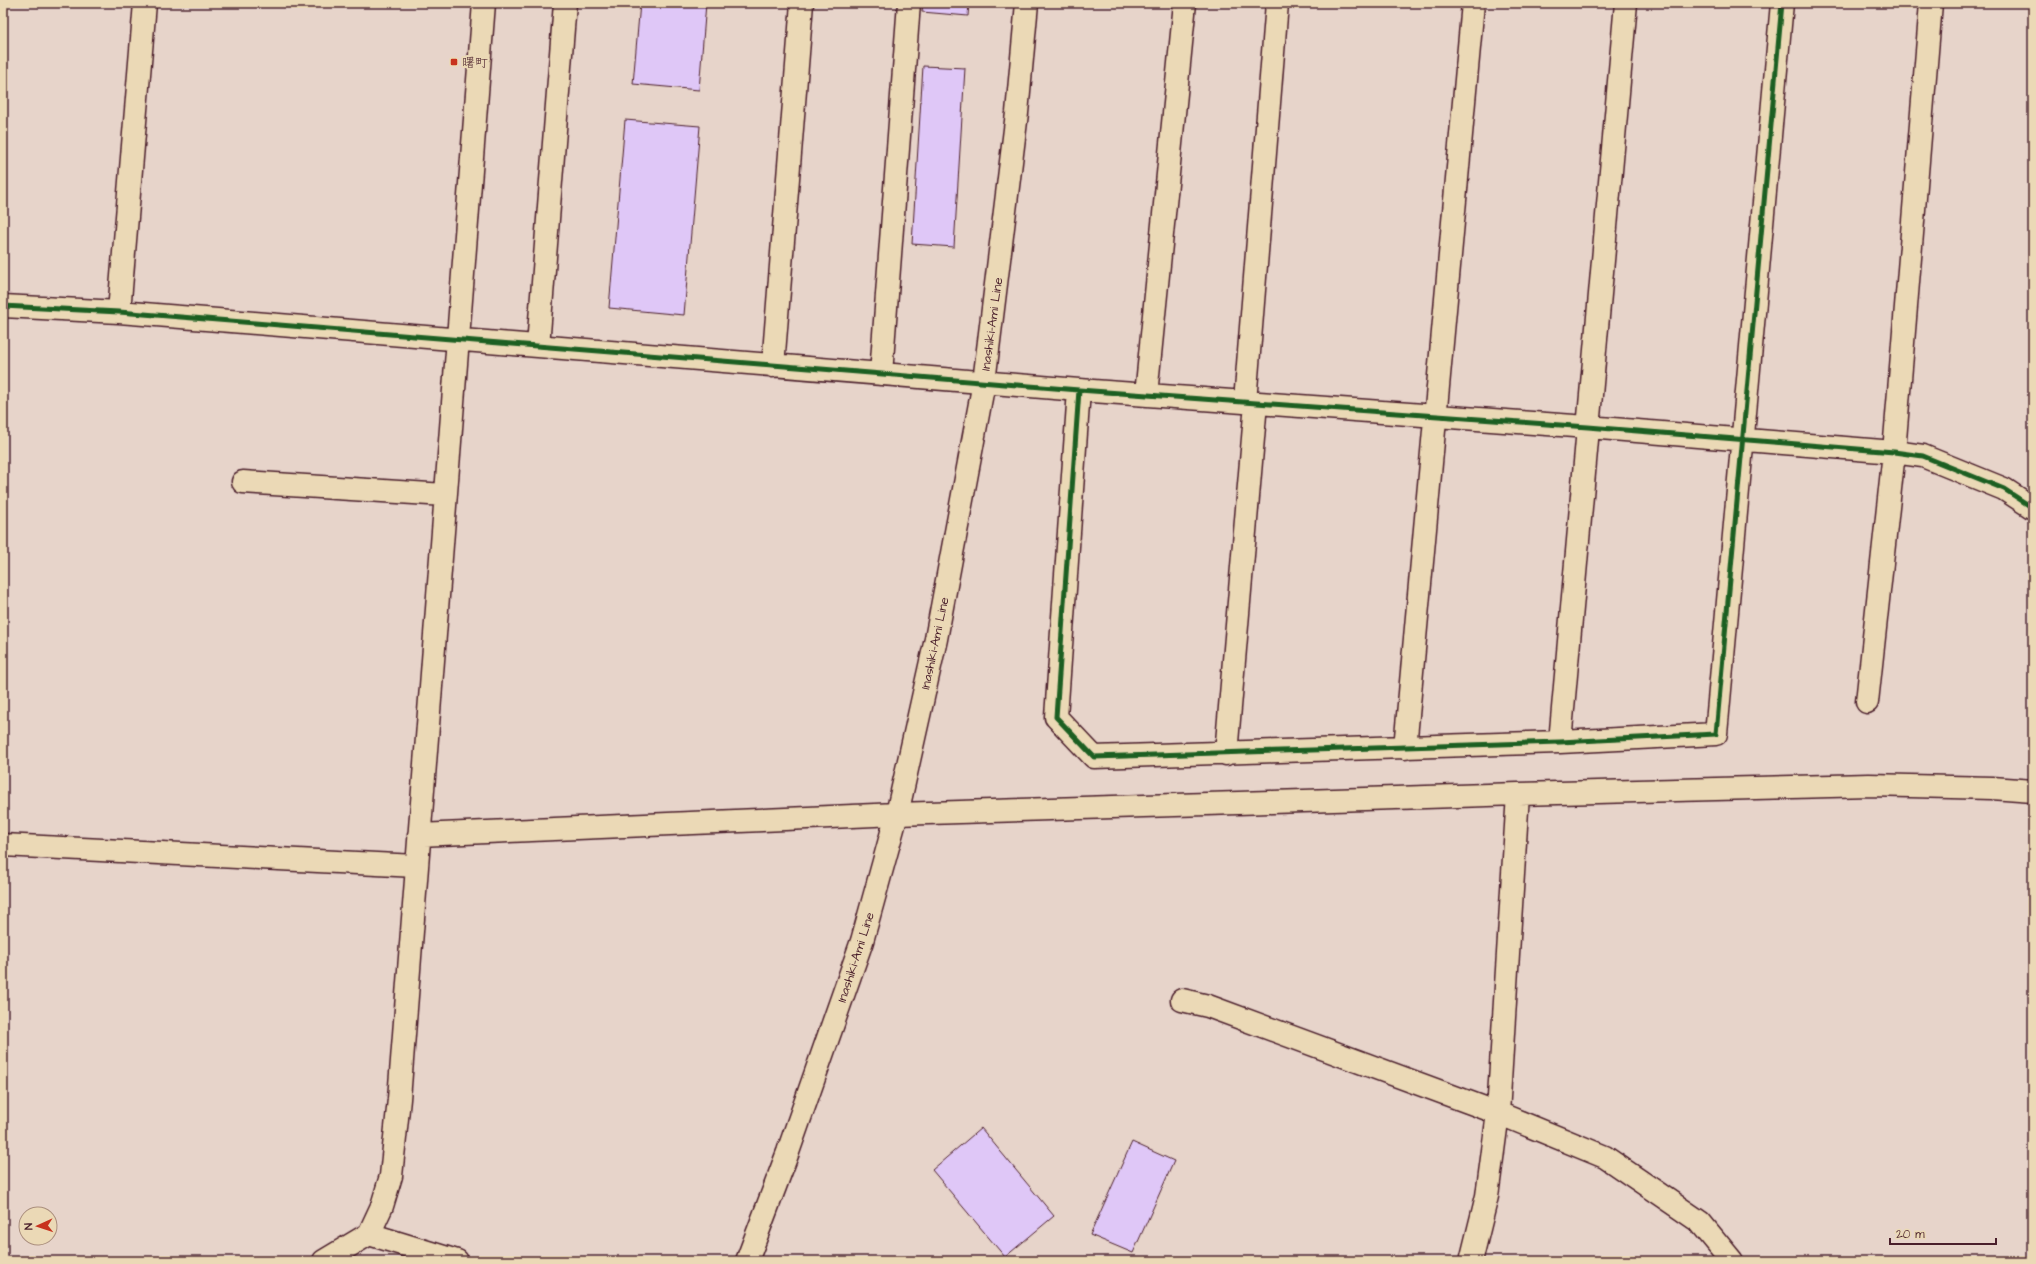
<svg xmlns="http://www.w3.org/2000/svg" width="2036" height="1264" viewBox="0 0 2036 1264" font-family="'Architects Daughter','Klee One',sans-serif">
<rect width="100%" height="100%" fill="#e7d4ca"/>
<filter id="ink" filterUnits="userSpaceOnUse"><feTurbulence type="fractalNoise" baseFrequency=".025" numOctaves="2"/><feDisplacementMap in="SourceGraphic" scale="8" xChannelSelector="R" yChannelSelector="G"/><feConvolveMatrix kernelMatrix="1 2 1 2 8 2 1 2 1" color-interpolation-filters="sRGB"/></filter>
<g filter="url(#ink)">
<path fill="#dfc7f7" stroke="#4a1f2b" d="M 640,3 L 706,3 L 699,90 L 633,84 Z
M 923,3 L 969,3 L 968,16 L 922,12 Z
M 923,66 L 965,68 L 954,247 L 912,244 Z
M 625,120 L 700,126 L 684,315 L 609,308 Z
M 981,1128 L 1054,1216 L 1005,1257 L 932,1170 Z
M 1132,1142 L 1174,1161 L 1133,1253 L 1090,1235 Z"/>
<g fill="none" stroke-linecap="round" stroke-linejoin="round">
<g stroke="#4a1f2b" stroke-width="25">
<path id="minor" d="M 3,306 L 119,312 L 1079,390 L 1588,427 L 1894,452 L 1923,456 L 2004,489 L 2033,508
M 119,312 L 145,3
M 538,346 L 565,3
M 773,366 L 802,3
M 881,374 L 909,3
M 1079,390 L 1056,717 L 1094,757 L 1560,742 L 1716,734 L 1782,3
M 1146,395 L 1185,3
M 1245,402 L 1277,3
M 243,482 L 445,495
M 1867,702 L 1894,452 L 1931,3
M 1560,742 L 1626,3
M 1405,748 L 1473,3
M 1226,754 L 1256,403
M 419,835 L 897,814 L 1518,794 L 1869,785 L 1992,788 L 2033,791
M 3,845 L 416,866
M 1182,1000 L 1208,1006 L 1498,1113 L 1605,1157 L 1700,1222 L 1732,1261
M 369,1234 L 457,1261
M 324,1261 L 369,1234 L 382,1206 L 391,1176 L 399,1099 L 484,3
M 1471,1261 L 1487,1196 L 1498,1113 L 1518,794"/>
</g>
<g stroke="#4a1f2b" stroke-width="25">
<path id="major" d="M 747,1261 L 788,1152 L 862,941 L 897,814 L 922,702 L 936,639 L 984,382 L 1017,113 L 1027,3"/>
</g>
<use href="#minor" stroke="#ebd9b6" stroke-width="22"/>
<use href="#major" stroke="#ebd9b6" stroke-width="22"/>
<g stroke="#ebd9b6" stroke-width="8">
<path id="cycleway" d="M 3,306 L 119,312 L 1079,390 L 1588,427 L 1894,452 L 1923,456 L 2004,489 L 2033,508
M 1079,390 L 1056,717 L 1094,757 L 1560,742 L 1716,734 L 1782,3"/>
</g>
<use href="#cycleway" stroke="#1b5e20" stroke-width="5"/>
</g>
</g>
<rect fill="#c8321e" stroke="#ebd9b6" stroke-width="1.5" x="450" y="58" width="8" height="8" rx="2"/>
<g text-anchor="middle" stroke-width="4" stroke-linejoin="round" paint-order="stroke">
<g font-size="13" fill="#4a1f2b" stroke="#ebd9b6" text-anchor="start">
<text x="462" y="67">曙町</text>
</g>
<g font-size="13" fill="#4a1f2b" stroke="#ebd9b6">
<text transform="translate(991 324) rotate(-82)" y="5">Inashiki-Ami Line</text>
<text transform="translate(934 643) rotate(-78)" y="5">Inashiki-Ami Line</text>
<text transform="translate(855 957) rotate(-72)" y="5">Inashiki-Ami Line</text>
</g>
</g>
<rect width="2036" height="1264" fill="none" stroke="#ebd9b6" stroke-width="16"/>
<rect x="8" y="8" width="2020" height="1248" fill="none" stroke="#4a1f2b" stroke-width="1.5" filter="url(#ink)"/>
<g transform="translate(38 1226) rotate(267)"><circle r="19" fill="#ebd9b6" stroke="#ab8f7e"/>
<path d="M0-3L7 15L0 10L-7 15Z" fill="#c8321e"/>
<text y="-6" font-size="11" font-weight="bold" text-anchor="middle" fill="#4a1f2b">N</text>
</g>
<path d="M1890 1238v6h106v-6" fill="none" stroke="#4a1f2b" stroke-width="2"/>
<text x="1896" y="1238" font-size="12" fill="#4a1f2b" stroke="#ebd9b6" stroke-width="3" paint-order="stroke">20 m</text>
</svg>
